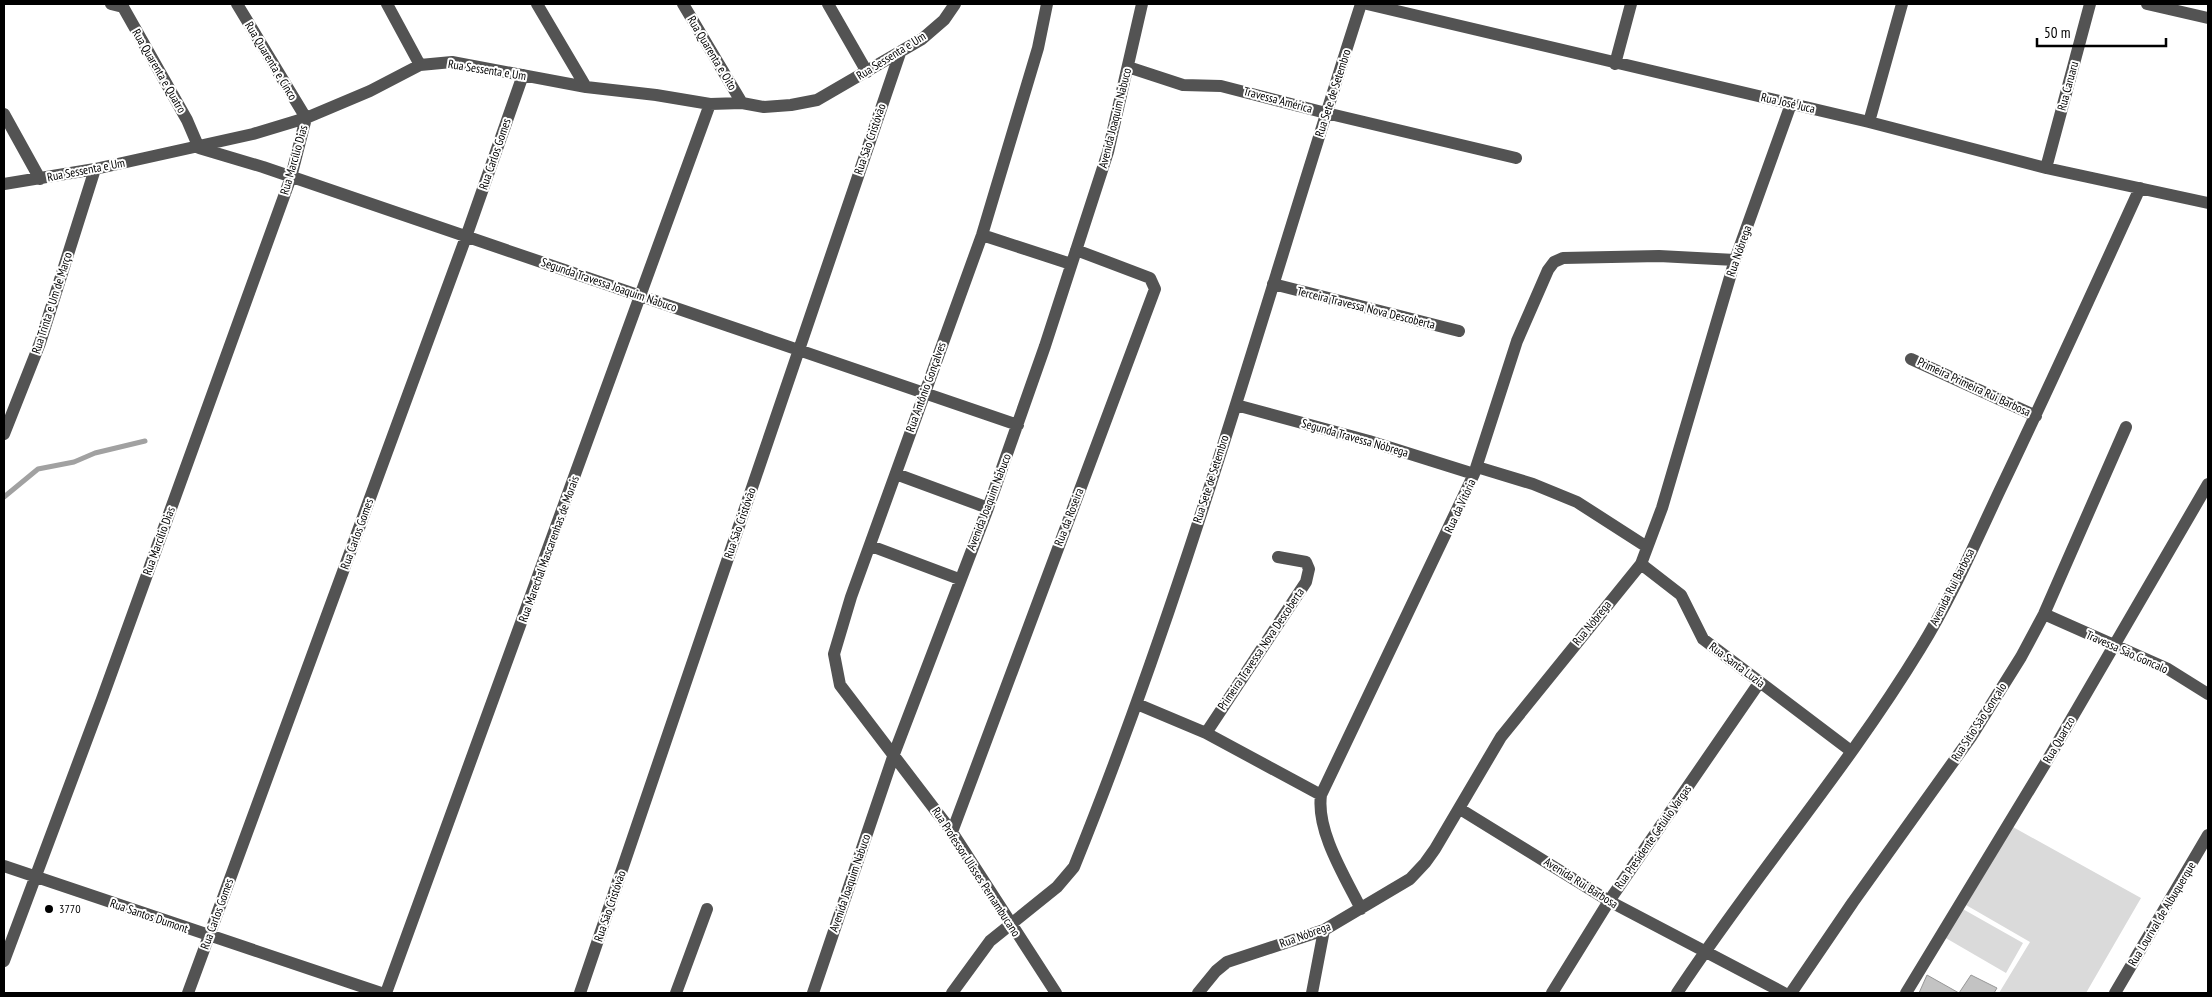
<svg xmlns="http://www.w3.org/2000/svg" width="2212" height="997" viewBox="0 0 2212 997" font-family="'PT Sans Narrow',sans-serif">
<rect width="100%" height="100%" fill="#fff"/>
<path fill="#dadada" d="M 2013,827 L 2141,898 L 2086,993 L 1999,993 L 2030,942 L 1966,905 Z
M 1961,908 L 2023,943 L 2006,973 L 1944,937 Z"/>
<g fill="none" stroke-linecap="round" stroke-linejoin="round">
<path stroke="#a1a1a1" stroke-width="5" d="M 4,497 L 38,469 L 74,462 L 95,453 L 145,441"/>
</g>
<path fill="#c3c3c3" stroke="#979797" d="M 1927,975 L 1959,993 L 1971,975 L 1997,988 L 1994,993 L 1919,993 Z"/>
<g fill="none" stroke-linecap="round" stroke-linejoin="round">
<path stroke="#535353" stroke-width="12" d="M 111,4 L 123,7 L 187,120 L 199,148
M 237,4 L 306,118
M 387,4 L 420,65
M 537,4 L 586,87
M 683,4 L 742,103
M 828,4 L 867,72
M 1047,4 L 1038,48 L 982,235 L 851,597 L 834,654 L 840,685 L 952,832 L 1056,993
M 1367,4 L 1869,122 L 2046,168 L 2208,203
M 2147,4 L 2208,18
M 1615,64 L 1631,4
M 1128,67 L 1183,85 L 1221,86 L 1326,113 L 1516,158
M 4,114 L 40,179
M 1869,122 L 1902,4
M 199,148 L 263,167 L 1018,425
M 2046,168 L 2090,4
M 4,184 L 95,169 L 253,134 L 306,118 L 370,91 L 420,65 L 452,62 L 586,87 L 656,95 L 710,104 L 742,103 L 764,107 L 791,105 L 817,100 L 922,39 L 944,20 L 955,4
M 982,235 L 1071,264
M 1273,284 L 1459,331
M 1911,359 L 2036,416
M 1236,405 L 1369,441 L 1474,474
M 4,434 L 40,343 L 95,169
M 1477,467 L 1533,484 L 1577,502 L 1647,547
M 896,474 L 988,508
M 871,546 L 959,579
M 1641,564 L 1681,595 L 1703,639 L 1851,751
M 2044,614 L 2168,669 L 2208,694
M 1137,704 L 1206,733 L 1321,795
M 1206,733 L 1306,582 L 1309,569 L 1306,562 L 1278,557
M 1460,809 L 1609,901 L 1784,993
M 952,832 L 1155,289 L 1150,278 L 1076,250
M 4,866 L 381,993
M 1361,909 C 1345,877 1316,831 1321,795 L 1474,474 L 1517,341 L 1548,270 L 1554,262 L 1563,258 L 1659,256 L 1735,260
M 4,961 L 102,699 L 291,177 L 306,118
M 188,993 L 466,237 L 523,75
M 386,993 L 710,104
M 580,993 L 900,53
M 676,993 L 707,909
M 813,993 L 894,754 L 988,508 L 1045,346 L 1108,152 L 1142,4
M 952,993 L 990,941 L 1057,887 L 1074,867 C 1188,586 1268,292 1361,4
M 1198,993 L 1216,971 L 1227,962 L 1324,930 L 1410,879 L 1425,863 L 1435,849 L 1501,737 L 1641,564 L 1662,508 L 1735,260 L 1791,104
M 1312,993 L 1324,930
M 1552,993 L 1609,901 L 1759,683
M 1677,993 C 1754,876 1847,769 1920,649 C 1951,599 1975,543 2000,490 C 2048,390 2094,289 2140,188
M 1791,993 L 1853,902 L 1971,737 L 2021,657 L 2044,614 L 2126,427
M 1906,993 L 2051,754 L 2208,484
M 2115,993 L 2208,835"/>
</g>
<circle fill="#000" stroke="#fff" stroke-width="2" cx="49" cy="909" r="5"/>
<g text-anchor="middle" stroke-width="4" stroke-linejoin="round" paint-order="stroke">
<g font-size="12" fill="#000" stroke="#fff">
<text transform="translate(712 53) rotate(59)" y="4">Rua Quarenta e Oito</text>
<text transform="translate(891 56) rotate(-32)" y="4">Rua Sessenta e Um</text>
<text transform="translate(271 61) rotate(59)" y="4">Rua Quarenta e Cinco</text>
<text transform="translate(487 70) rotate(9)" y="4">Rua Sessenta e Um</text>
<text transform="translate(159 71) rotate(60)" y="4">Rua Quarenta e Quatro</text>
<text transform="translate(2068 86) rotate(-75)" y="4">Rua Caruaru</text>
<text transform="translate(1333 93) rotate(-72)" y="4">Rua Sete de Setembro</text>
<text transform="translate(1278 100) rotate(15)" y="4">Travessa América</text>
<text transform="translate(1788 103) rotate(13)" y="4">Rua José Juca</text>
<text transform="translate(1115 118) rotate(-76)" y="4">Avenida Joaquim Nabuco</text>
<text transform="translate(870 139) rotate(-71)" y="4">Rua São Cristóvão</text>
<text transform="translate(495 154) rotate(-71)" y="4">Rua Carlos Gomes</text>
<text transform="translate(294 160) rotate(-74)" y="4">Rua Marcílio Dias</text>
<text transform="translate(86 170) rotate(-11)" y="4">Rua Sessenta e Um</text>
<text transform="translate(1739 251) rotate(-71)" y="4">Rua Nóbrega</text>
<text transform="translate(609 285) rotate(19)" y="4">Segunda Travessa Joaquim Nabuco</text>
<text transform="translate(52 303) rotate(-72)" y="4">Rua Trinta e Um de Março</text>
<text transform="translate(1366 308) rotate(14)" y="4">Terceira Travessa Nova Descoberta</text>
<text transform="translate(926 387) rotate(-70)" y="4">Rua Antônio Gonçalves</text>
<text transform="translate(1974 387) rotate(25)" y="4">Primeira Primeira Rui Barbosa</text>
<text transform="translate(1355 438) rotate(16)" y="4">Segunda Travessa Nóbrega</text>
<text transform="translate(1211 479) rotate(-72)" y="4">Rua Sete de Setembro</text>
<text transform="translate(989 502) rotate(-69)" y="4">Avenida Joaquim Nabuco</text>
<text transform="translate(1460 506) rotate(-65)" y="4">Rua da Vitória</text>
<text transform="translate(1069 517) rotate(-69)" y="4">Rua da Roseira</text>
<text transform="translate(740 523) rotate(-71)" y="4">Rua São Cristóvão</text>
<text transform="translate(357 534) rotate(-70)" y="4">Rua Carlos Gomes</text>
<text transform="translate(159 541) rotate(-70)" y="4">Rua Marcílio Dias</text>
<text transform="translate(549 549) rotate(-70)" y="4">Rua Marechal Mascarenhas de Morais</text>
<text transform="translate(1952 587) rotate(-63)" y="4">Avenida Rui Barbosa</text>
<text transform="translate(1592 623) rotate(-51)" y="4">Rua Nóbrega</text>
<text transform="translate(1261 649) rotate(-56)" y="4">Primeira Travessa Nova Descoberta</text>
<text transform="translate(2127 652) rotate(24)" y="4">Travessa São Goncalo</text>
<text transform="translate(1737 665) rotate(37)" y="4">Rua Santa Luzia</text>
<text transform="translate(1979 722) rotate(-57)" y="4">Rua Sítio São Gonçalo</text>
<text transform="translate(2059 740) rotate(-60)" y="4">Rua Quartzo</text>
<text transform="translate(1653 837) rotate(-55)" y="4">Rua Presidente Getúlio Vargas</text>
<text transform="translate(976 872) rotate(57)" y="4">Rua Professor Ulisses Pernambucano</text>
<text transform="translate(850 883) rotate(-71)" y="4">Avenida Joaquim Nabuco</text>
<text transform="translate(1581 883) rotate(32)" y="4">Avenida Rui Barbosa</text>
<text transform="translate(610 906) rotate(-71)" y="4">Rua São Cristóvão</text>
<text transform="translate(217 914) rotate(-70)" y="4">Rua Carlos Gomes</text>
<text transform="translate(2162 914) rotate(-59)" y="4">Rua Lourival de Albuquerque</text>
<text transform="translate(149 916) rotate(19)" y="4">Rua Santos Dumont</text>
<text transform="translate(1305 935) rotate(-20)" y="4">Rua Nóbrega</text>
</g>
<g font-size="12" fill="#000" stroke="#fff" text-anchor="start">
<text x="59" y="913">3770</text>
</g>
</g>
<rect width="2212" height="997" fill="none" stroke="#000000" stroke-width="10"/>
<path d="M2037 38v8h129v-8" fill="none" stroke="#000000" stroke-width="2.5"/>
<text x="2044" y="38" font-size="15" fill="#000000" stroke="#ffffff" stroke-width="4" paint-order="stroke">50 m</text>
</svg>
